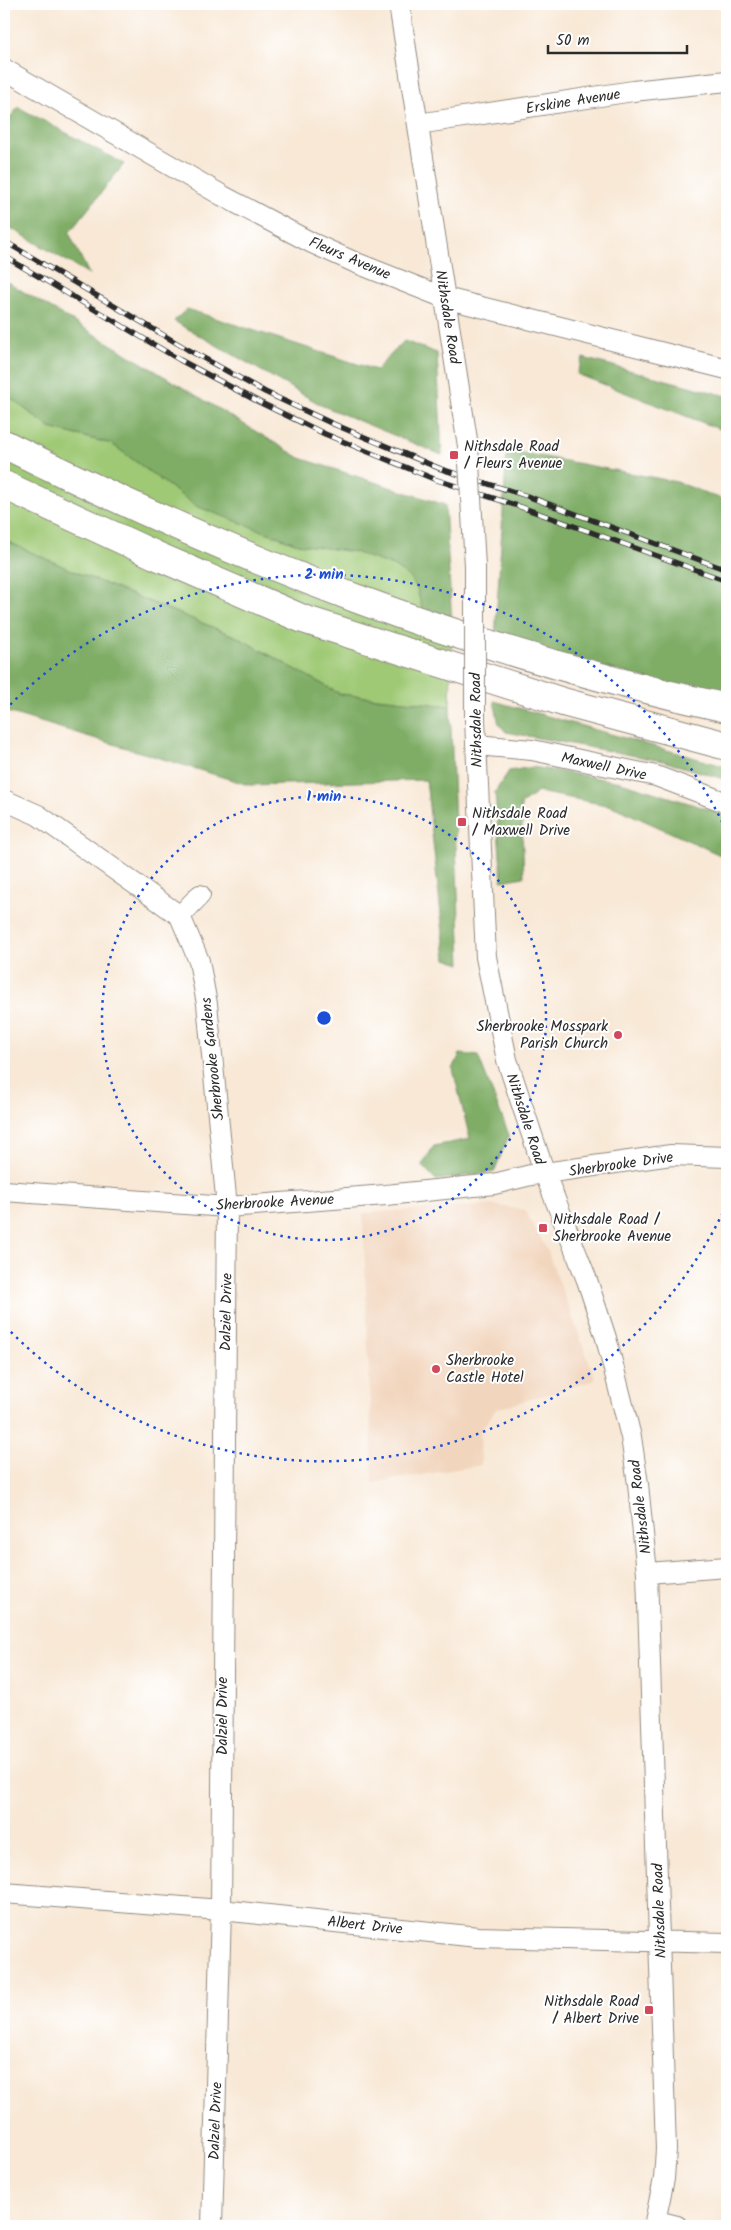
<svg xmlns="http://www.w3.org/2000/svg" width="731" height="2230" viewBox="0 0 731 2230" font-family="Kalam,sans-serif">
<rect width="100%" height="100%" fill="#fff"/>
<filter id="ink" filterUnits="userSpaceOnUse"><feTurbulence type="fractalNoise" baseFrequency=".02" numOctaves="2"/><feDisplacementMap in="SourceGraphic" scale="10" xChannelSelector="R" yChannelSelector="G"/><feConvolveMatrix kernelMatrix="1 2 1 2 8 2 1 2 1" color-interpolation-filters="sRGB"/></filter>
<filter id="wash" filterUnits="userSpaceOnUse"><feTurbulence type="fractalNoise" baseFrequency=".0096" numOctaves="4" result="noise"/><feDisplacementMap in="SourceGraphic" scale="20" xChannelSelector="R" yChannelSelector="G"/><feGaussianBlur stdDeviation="1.12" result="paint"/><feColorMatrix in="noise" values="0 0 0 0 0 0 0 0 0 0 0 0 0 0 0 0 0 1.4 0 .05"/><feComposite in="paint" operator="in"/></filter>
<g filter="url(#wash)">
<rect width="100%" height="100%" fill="#f8e8d5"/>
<path fill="#f2d5bd" d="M 493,1205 L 525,1210 L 547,1250 L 596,1380 L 496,1409 L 480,1431 L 481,1465 L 373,1483 L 363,1213 Z"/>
<path fill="#9fc975" stroke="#657a50" d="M 4,393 L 50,428 L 112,444 L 196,506 L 298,544 L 355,552 L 393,566 L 411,578 L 417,589 L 423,612 L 452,624 L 450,706 L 340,694 L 237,637 L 78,573 L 4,540 Z"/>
<path fill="#7fad66" stroke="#556c48" d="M 18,107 L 124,164 L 69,233 L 89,274 L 4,224 L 4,126 Z
M 4,280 L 300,458 L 445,505 L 452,624 L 423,612 L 417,589 L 411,578 L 393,566 L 355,552 L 298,544 L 196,506 L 112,444 L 50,428 L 4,393 Z
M 187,309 L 376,370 L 404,341 L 437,353 L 442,455 L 323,406 L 174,321 Z
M 583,358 L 727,396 L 727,432 L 577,374 Z
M 507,450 L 677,482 L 727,501 L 727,701 L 495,637 Z
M 4,540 L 78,573 L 237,637 L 340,694 L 450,706 L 461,964 L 446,959 L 426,780 L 249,785 L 4,711 Z
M 494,701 L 727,767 L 727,780 L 663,761 L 506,732 L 499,724 Z
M 533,767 L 621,782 L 727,815 L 727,858 L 612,806 L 538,792 L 521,804 L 524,877 L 502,881 L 495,792 L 509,771 Z
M 460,1054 L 478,1056 L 509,1135 L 494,1172 L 436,1180 L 422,1165 L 434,1146 L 470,1139 L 453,1069 Z"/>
</g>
<g filter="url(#ink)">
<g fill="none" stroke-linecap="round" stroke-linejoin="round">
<g stroke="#928a80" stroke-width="22">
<path id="minor" d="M 399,4 L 468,446
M 4,69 L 223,196 L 312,243 L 354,262 L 445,298 L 727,369
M 418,124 L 633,91 L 727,81
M 475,720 L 486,957 L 507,1060 L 545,1174 L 587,1280 L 606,1338 L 631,1437 L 638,1484 L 647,1573 L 666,2149 L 664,2179 L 654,2226
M 476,745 L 532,750 L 656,776 L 727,803
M 4,800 L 38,815 L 180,916 L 199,961 L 207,1004 L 227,1207 L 221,1910 L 212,2226
M 180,916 L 200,895
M 4,1191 L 227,1207 L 386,1195 L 494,1184 L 531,1175 L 671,1155 L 727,1157
M 647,1573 L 727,1567
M 4,1893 L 221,1910 L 478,1937 L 727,1943
M 657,2221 L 677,2226"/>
</g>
<g stroke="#928a80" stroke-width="30">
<path id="highway" d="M 4,444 C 236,560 473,653 727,708
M 4,485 L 155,555 L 303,619 L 563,702 L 727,746"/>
</g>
<use href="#minor" stroke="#fff" stroke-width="20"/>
<use href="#highway" stroke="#fff" stroke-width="28"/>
<g stroke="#2b2b2b" stroke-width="5.5">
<path id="rail" d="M 4,241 L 187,349 L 265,392 L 331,423 L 441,469 L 527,496 L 727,570
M 4,256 L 180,360 L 259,402 L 325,434 L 434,479 L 521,507 L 727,581"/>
</g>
<use href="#rail" stroke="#fff" stroke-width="4" stroke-dasharray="11" stroke-linecap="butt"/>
<g stroke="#928a80" stroke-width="22" stroke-linecap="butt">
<path id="minor-bridge" d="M 468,446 L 475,566 L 475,720"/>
</g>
<use href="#minor-bridge" stroke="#fff" stroke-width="20"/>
</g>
</g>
<g fill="none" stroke="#1d4ed8" stroke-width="2.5" stroke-dasharray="2.5 5">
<circle cx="324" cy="1018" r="222"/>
<path d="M726 1206A444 444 0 0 1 5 1326M5 710A444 444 0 0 1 726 830"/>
</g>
<g fill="#d1495b" stroke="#fff" stroke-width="2">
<rect x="449" y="450" width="10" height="10" rx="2.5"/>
<rect x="457" y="817" width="10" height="10" rx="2.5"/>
<circle cx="618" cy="1035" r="5"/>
<rect x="538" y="1223" width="10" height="10" rx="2.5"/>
<circle cx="436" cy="1369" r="5"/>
<rect x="644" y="2005" width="10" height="10" rx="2.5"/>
</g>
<g text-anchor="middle" stroke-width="4" stroke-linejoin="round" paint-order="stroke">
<g font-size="15" fill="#2b2b2b" stroke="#fff">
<text transform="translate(573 101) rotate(-9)" y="5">Erskine Avenue</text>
<text transform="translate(350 258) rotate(23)" y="5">Fleurs Avenue</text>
<text transform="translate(448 317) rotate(81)" y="5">Nithsdale Road</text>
<text transform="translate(476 720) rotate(-91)" y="5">Nithsdale Road</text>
<text transform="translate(604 766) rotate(12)" y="5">Maxwell Drive</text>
<text transform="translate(212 1059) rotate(-96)" y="5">Sherbrooke Gardens</text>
<text transform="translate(526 1119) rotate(72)" y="5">Nithsdale Road</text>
<text transform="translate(621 1164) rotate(-8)" y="5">Sherbrooke Drive</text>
<text transform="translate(275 1202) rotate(-3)" y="5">Sherbrooke Avenue</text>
<text transform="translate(226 1312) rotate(-89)" y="5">Dalziel Drive</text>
<text transform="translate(640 1507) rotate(-97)" y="5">Nithsdale Road</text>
<text transform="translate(222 1716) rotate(-90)" y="5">Dalziel Drive</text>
<text transform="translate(659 1911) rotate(-92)" y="5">Nithsdale Road</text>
<text transform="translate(365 1925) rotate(6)" y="5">Albert Drive</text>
<text transform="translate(215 2121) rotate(-88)" y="5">Dalziel Drive</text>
</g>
<g font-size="15" fill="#2b2b2b" stroke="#fff" text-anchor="start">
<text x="464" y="451">Nithsdale Road<tspan x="464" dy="17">/ Fleurs Avenue</tspan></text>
<text x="472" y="818">Nithsdale Road<tspan x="472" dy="17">/ Maxwell Drive</tspan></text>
<text x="608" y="1031" text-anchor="end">Sherbrooke Mosspark<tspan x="608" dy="17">Parish Church</tspan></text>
<text x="553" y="1224">Nithsdale Road /<tspan x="553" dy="17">Sherbrooke Avenue</tspan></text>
<text x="446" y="1365">Sherbrooke<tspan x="446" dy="17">Castle Hotel</tspan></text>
<text x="639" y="2006" text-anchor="end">Nithsdale Road<tspan x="639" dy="17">/ Albert Drive</tspan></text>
</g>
</g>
<circle cx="324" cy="1018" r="8" fill="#1d4ed8" stroke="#fff" stroke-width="2.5"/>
<g font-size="15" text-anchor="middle" font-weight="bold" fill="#1d4ed8" stroke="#fff" stroke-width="4" stroke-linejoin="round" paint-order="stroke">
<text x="324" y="579">2 min</text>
<text x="324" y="801">1 min</text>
</g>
<rect width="731" height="2230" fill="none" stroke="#fff" stroke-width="20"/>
<path d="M548 45v8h139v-8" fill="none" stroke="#2b2b2b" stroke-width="2.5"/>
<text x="556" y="45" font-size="15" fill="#2b2b2b" stroke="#ffffff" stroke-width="4" paint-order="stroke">50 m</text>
</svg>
